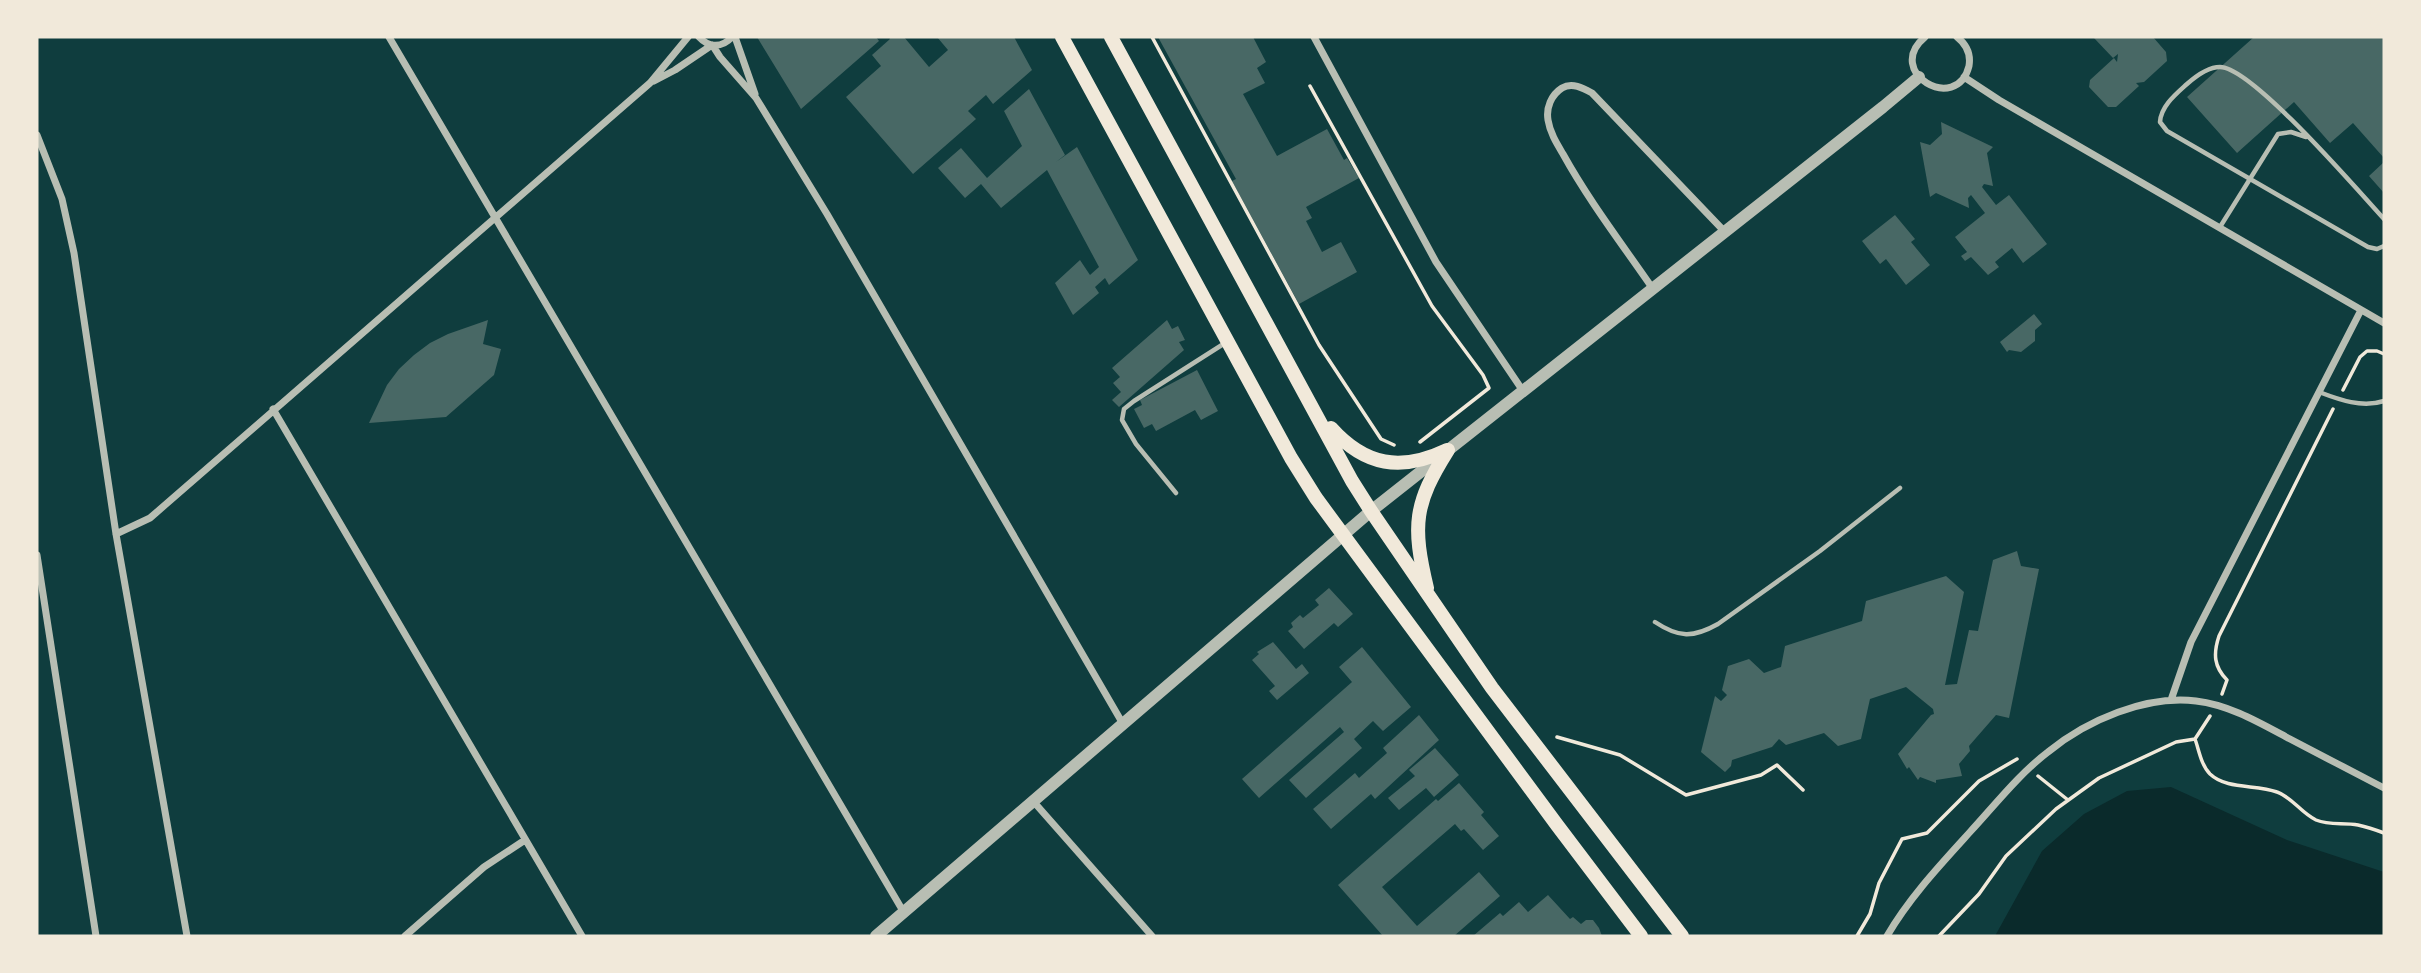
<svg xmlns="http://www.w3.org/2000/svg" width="2421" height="973" viewBox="0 0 2421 973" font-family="Cabin,sans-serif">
<rect width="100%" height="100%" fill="#0f3d3e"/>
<path fill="#0a2a2b" d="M 2171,787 L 2287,840 L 2384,872 L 2384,936 L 1995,936 L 2042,851 L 2084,814 L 2127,791 Z"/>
<path fill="#486865" d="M 757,37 L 876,37 L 879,41 L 801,109 Z
M 889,37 L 904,37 L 929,67 L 948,50 L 937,37 L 1014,37 L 1032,70 L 993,104 L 986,95 L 968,111 L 976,119 L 913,174 L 846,97 L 881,66 L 872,55 L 890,39 Z
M 1158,37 L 1253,37 L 1266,62 L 1257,68 L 1265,83 L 1243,94 L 1277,156 L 1327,129 L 1344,160 L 1347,158 L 1359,178 L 1306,207 L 1312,218 L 1306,221 L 1322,252 L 1341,242 L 1357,272 L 1299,304 L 1232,181 L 1236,179 Z
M 2096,37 L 2153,37 L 2166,52 L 2167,61 L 2144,82 L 2136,83 L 2139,86 L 2116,107 L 2108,107 L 2089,87 L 2090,80 L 2114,58 L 2117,62 L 2118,54 L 2113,58 L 2094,38 Z
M 2254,37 L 2384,37 L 2384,158 L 2353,123 L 2330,143 L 2294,102 L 2237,153 L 2187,97 Z
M 1029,89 L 1065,155 L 1056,162 L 1077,147 L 1138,260 L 1109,285 L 1105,278 L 1095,287 L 1099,293 L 1073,315 L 1055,283 L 1080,260 L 1090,275 L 1099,267 L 1047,170 L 1001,208 L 981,184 L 965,198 L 938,168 L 961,148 L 987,178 L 1022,146 L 1004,111 Z
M 1941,122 L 1993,147 L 1987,153 L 1993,186 L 1984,184 L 1982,187 L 1996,205 L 2009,195 L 2047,244 L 2023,263 L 2012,248 L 1995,262 L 1999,267 L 1988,275 L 1971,257 L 1965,261 L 1961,256 L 1967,252 L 1955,237 L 1985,213 L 1971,195 L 1968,198 L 1969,208 L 1936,193 L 1930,197 L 1920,142 L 1930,145 L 1942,134 Z
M 2384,162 L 2384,193 L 2369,176 Z
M 1895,215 L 1915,239 L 1911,242 L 1930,265 L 1906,285 L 1886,259 L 1880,264 L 1862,241 Z
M 2034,314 L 2042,324 L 2035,330 L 2035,341 L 2021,352 L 2009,350 L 2007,352 L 2000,342 Z
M 488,320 L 483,344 L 501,349 L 494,375 L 446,417 L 369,423 L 387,385 L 399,369 L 414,355 L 430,343 L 448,334 Z
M 1167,320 L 1172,329 L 1178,326 L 1185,340 L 1179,342 L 1184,350 L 1119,407 L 1112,400 L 1121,392 L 1113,383 L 1120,377 L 1112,368 Z
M 1197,370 L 1218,411 L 1201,420 L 1195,410 L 1156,431 L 1152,424 L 1144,428 L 1134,409 L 1142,405 L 1140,400 Z
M 2017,551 L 2021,566 L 2039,569 L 2009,718 L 1996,715 L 1969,746 L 1970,751 L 1959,764 L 1962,776 L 1936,780 L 1936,783 L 1920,777 L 1918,780 L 1909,767 L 1907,769 L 1898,754 L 1931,715 L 1934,714 L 1933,709 L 1906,687 L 1870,699 L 1861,739 L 1838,746 L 1824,733 L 1786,745 L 1779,739 L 1772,747 L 1732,760 L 1731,766 L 1725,772 L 1701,752 L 1715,696 L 1721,701 L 1727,695 L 1722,690 L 1728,666 L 1749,659 L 1764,673 L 1781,667 L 1785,646 L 1862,621 L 1866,601 L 1946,576 L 1964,592 L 1945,685 L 1957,684 L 1969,630 L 1978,631 L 1993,560 Z
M 1329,588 L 1353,614 L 1338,627 L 1334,623 L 1304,649 L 1288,631 L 1293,627 L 1291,623 L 1300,615 L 1303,618 L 1319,605 L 1315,600 Z
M 1273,642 L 1296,669 L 1302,664 L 1309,673 L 1277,700 L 1269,691 L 1275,686 L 1252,660 L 1259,654 L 1257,652 Z
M 1362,647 L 1411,707 L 1383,731 L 1373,721 L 1354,739 L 1362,748 L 1306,798 L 1289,780 L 1344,732 L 1340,727 L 1259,798 L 1242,779 L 1352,682 L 1339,667 Z
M 1419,715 L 1439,740 L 1375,799 L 1371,794 L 1331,829 L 1313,809 L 1355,773 L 1359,778 L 1387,753 L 1383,748 Z
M 1435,748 L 1459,775 L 1434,797 L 1426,788 L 1399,810 L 1388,798 L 1415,776 L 1409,770 Z
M 1459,783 L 1484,812 L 1481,815 L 1499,836 L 1483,850 L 1464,829 L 1461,831 L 1455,824 L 1382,887 L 1417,926 L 1479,872 L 1500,896 L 1454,936 L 1383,936 L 1338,885 L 1436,799 L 1438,801 Z
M 1548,895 L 1570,919 L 1573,917 L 1581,924 L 1586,920 L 1593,920 L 1599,928 L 1602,936 L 1473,936 L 1500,913 L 1503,916 L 1519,902 L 1528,912 Z"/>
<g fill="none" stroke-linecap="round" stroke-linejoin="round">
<path stroke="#f1e9da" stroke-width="3.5" d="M 1152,37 L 1319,345 L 1381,439 L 1394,445
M 1310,86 L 1432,306 L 1483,375 L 1489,388 L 1420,442
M 2343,390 L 2360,357 L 2367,351 L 2377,351 L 2384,354
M 2222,694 L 2227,680 C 2214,667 2213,654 2219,636 L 2333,409
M 1557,737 L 1620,755 L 1686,795 L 1761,775 L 1777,765 L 1803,790
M 2195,739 C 2199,750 2201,765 2210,774 C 2227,790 2256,784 2277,792 C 2292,797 2301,813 2316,820 C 2330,826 2344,822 2358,825 C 2367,827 2376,830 2384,833
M 2038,776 L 2068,800
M 1857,936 L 1870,914 L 1879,883 L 1902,839 L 1927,833 L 1979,781 L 2017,759
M 1939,936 L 1979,894 L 2006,856 L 2056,809 L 2099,778 L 2176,742 L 2195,739 L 2210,716"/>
<path stroke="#b8beb3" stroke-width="4.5" d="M 2384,219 C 2359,192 2252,67 2220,67 C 2209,67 2196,76 2187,84 C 2176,94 2161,106 2160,122 L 2167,131 L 2368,247 L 2377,249 L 2384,246
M 2220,227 L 2278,134 L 2291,132 L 2306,137
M 2319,392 C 2340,400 2362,408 2384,401
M 1176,493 L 1136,444 L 1122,420 L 1124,409 L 1134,401 L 1225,343
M 1655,622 C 1679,638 1693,638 1718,624 L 1820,551 L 1900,488"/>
<path stroke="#b8beb3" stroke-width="7" d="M 389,37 L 903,911
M 699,37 C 709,48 722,48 732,37
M 735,37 L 755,94
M 1314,37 L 1436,262 L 1523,391
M 1925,37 C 1883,72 1957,115 1969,66 C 1971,54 1966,44 1957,37
M 713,46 L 720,57 L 756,98 L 827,214 L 1123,724
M 1964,77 L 1999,100 L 2384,323
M 654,81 L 675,70 L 712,45
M 37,135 L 62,199 L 74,253 L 116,534 L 187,936
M 1653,289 C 1622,244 1589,201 1563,154 C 1557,144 1550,133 1548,120 C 1546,108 1551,95 1562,88 C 1572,82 1583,88 1592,93 L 1725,232
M 273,409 L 582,936
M 116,534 L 150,518 L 650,83 L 688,37
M 37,555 L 96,936
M 2171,700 L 2191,642 L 2361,310
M 1033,801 L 1152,936
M 405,936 L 484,867 L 525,840
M 1887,936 C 1909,898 1940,865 1970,832 C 1995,805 2019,774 2048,752 C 2087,720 2146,695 2196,701 C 2230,705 2260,723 2290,739 C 2321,755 2353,772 2384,788"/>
<path stroke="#b8beb3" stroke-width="12" d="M 876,936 L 1371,511 L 1883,107 L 1919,77"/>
<path stroke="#f1e9da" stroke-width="14" d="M 1062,37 L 1291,458 L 1316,498 L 1557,825 L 1641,936
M 1111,37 L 1352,481 L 1371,511 L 1492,688 L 1682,936
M 1331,428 C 1365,466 1401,472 1447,450
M 1427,588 C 1412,525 1414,504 1448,450"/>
</g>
<rect width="2421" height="973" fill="none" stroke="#f1e9da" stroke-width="77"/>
</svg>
